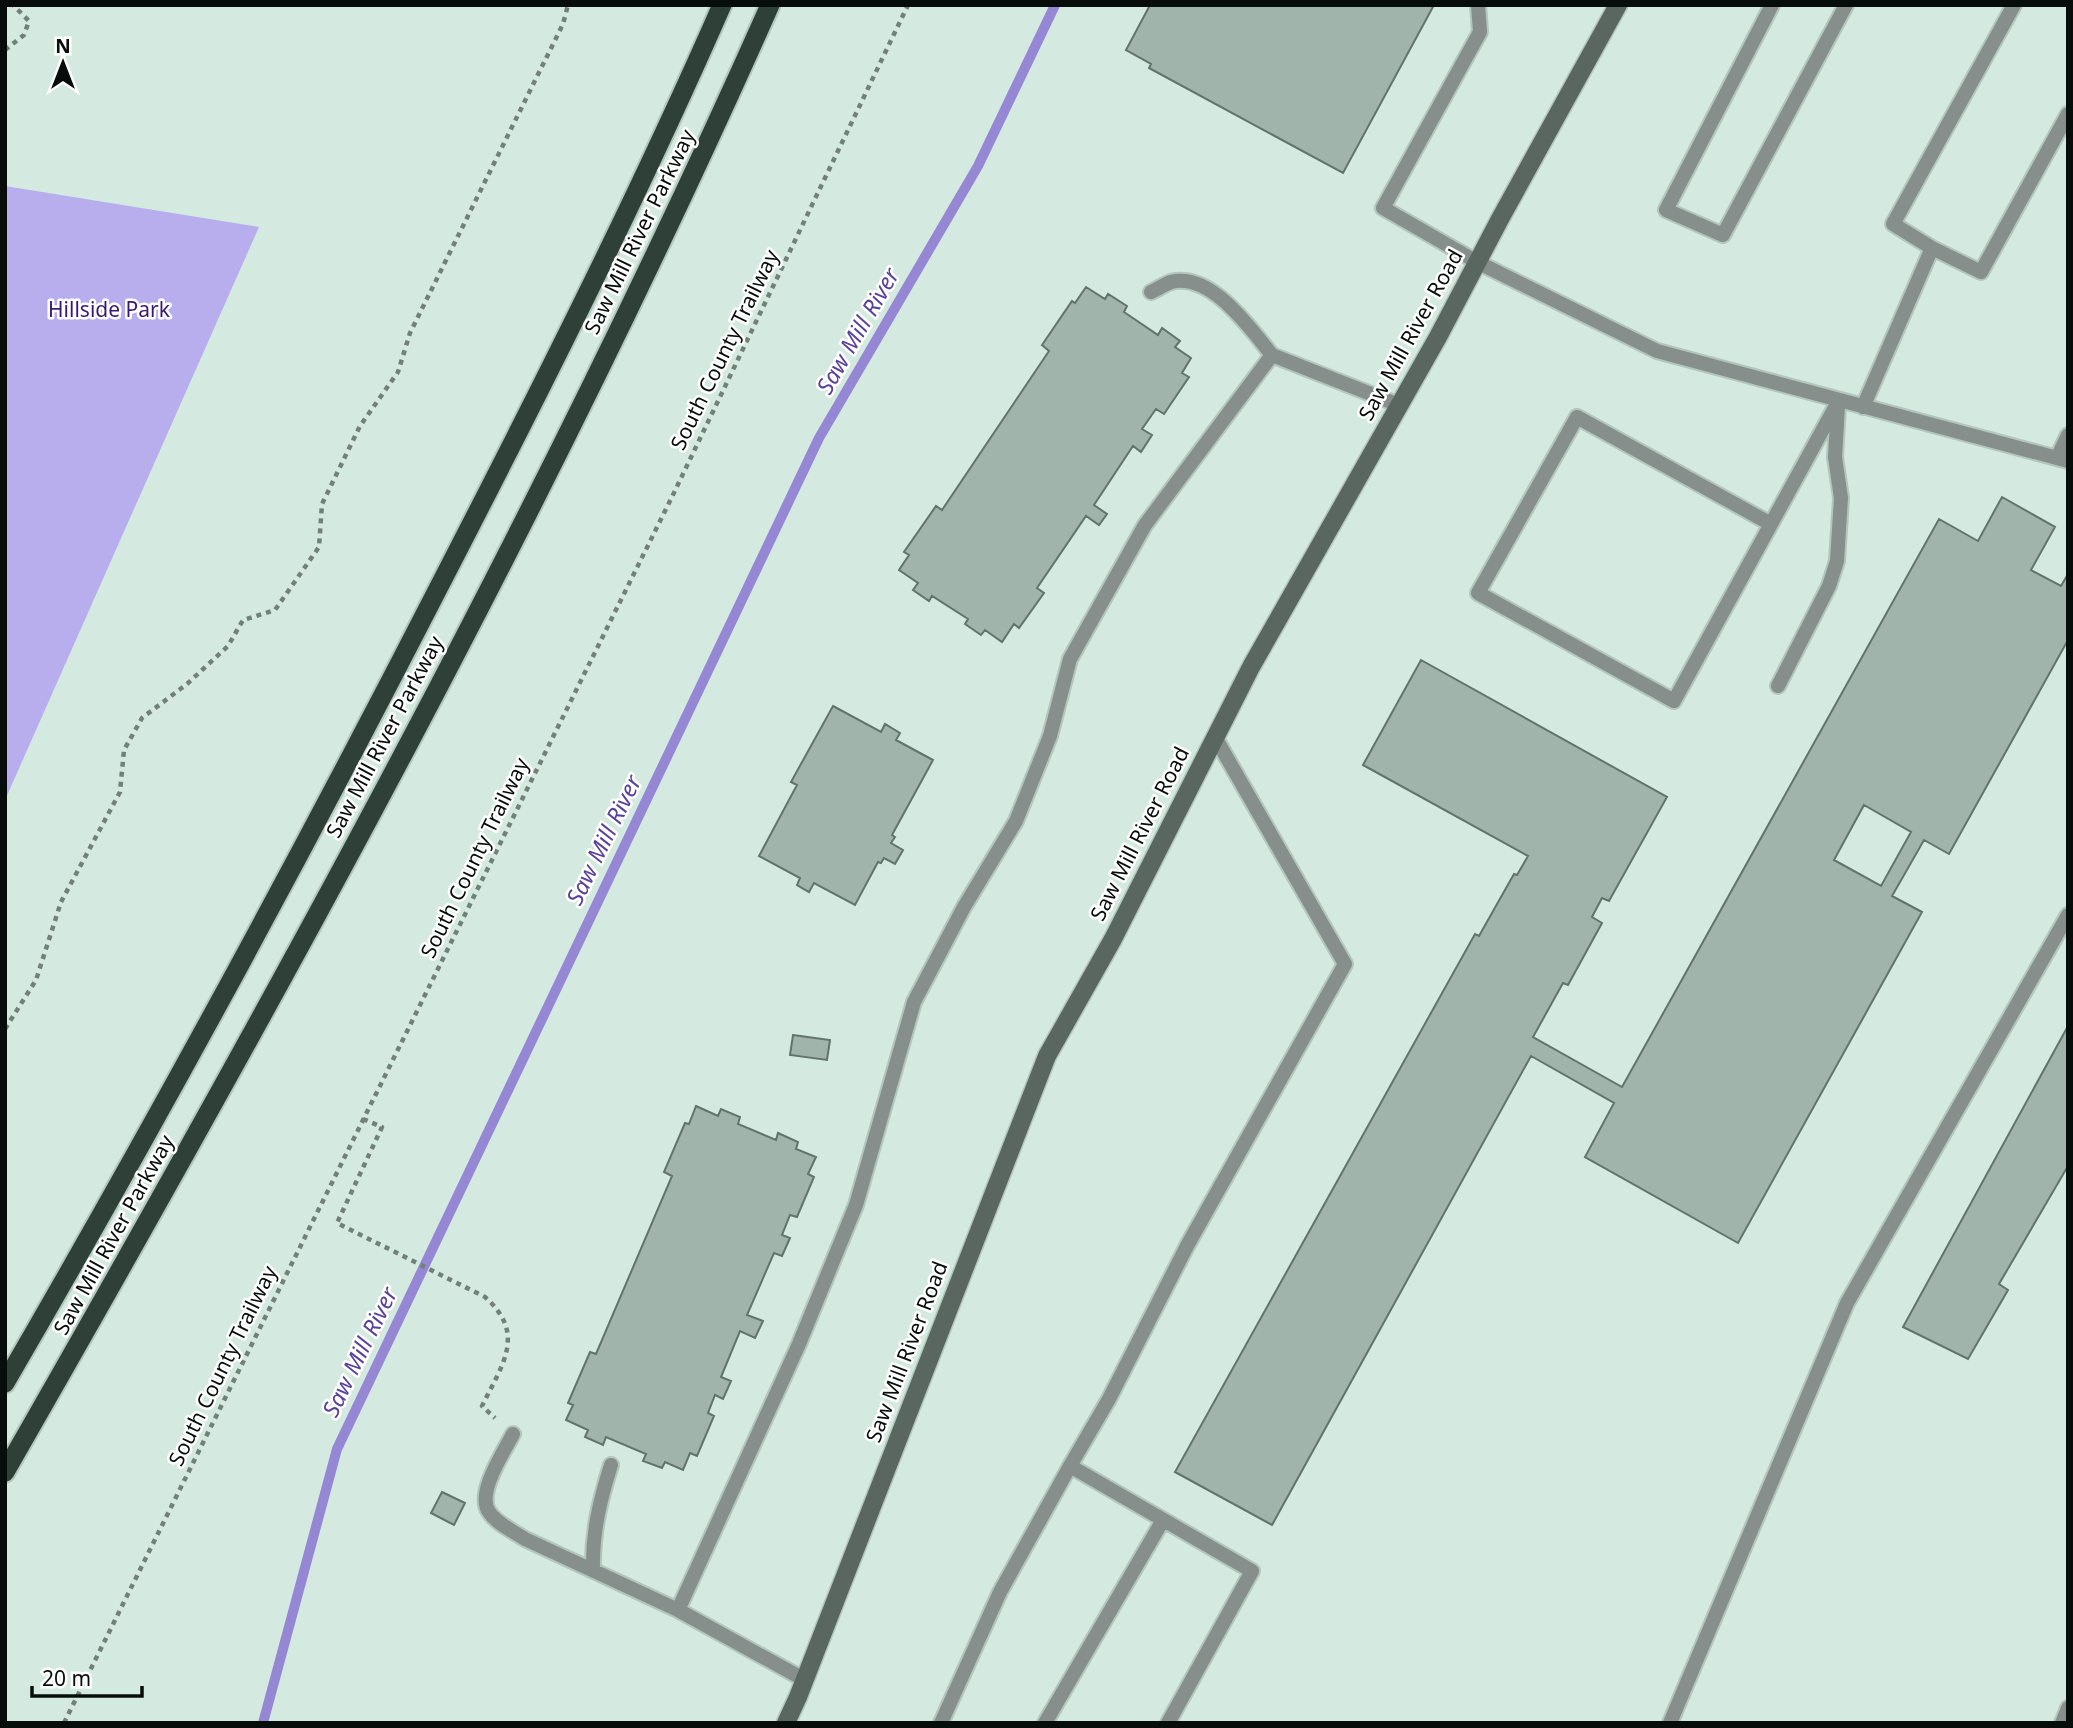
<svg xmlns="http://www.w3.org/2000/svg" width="2073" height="1728" viewBox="0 0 2073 1728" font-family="'Noto Sans',sans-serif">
<rect width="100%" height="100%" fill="#d4e9e0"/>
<path fill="#b9aeed" d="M 5,186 L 259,227 L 5,800 Z"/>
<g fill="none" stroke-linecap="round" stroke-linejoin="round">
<path stroke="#9587d4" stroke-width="10" d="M 263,1723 L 337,1449 L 819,438 L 978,166 L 1055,5"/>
</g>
<path fill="#a0b4ab" stroke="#61746b" stroke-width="2" fill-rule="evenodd" d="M 1150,5 L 1434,5 L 1343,173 L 1149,68 L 1151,64 L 1126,50 Z
M 1086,287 L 1105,299 L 1108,294 L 1127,306 L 1124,312 L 1158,335 L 1162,328 L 1180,341 L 1175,347 L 1191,358 L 1182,373 L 1189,377 L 1164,414 L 1156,409 L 1142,429 L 1152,435 L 1141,452 L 1133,446 L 1094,505 L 1107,514 L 1099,525 L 1086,516 L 1037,588 L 1044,593 L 1019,628 L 1014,624 L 1002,642 L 985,630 L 981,635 L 965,624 L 968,619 L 932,596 L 929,601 L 913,590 L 918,583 L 899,570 L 909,555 L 904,552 L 936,506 L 942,510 L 1049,351 L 1042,345 L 1072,301 L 1075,303 Z
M 2002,497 L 2055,527 L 2031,570 L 2061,586 L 2068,574 L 2068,640 L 1949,854 L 1924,840 L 1892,896 L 1922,912 L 1738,1243 L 1585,1157 L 1614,1103 L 1531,1056 L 1272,1525 L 1175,1472 L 1475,934 L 1479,936 L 1514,874 L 1517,875 L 1528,856 L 1363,765 L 1421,660 L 1667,797 L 1609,901 L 1602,898 L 1592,917 L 1602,923 L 1568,985 L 1563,983 L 1533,1037 L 1622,1087 L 1939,519 L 1978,541 ZM 1864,805 L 1911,832 L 1881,886 L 1834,860 Z
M 833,706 L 881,732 L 885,724 L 900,733 L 896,740 L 933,760 L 892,835 L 895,837 L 891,843 L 903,850 L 895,864 L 884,858 L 881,863 L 878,862 L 855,905 L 814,883 L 809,892 L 797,885 L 800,878 L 759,856 L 797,785 L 791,782 Z
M 2068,1026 L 2068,1166 L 1999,1284 L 2008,1290 L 1968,1359 L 1903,1327 Z
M 793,1035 L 830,1040 L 827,1060 L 790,1055 Z
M 696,1106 L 718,1116 L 721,1109 L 740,1117 L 738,1124 L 776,1140 L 778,1133 L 798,1142 L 796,1149 L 816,1157 L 808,1174 L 814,1177 L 797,1217 L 790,1215 L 782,1235 L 790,1238 L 782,1256 L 774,1253 L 747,1315 L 763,1321 L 755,1338 L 740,1331 L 721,1377 L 731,1381 L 723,1399 L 715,1395 L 708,1413 L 714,1416 L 697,1456 L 690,1453 L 683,1470 L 665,1462 L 662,1468 L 643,1461 L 646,1454 L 606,1437 L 603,1445 L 585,1437 L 588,1430 L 566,1420 L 573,1405 L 568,1403 L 590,1352 L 596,1354 L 672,1176 L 664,1172 L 685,1123 L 689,1124 Z
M 442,1492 L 465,1503 L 454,1525 L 431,1513 Z"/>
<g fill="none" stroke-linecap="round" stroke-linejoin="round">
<g stroke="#b3c6be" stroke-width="18">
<path id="service" d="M 1478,5 L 1480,32 L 1383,208 L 1477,262 L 1657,351 L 2068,461
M 1772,5 L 1666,210 L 1723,235 L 1846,5
M 2014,5 L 1893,224 L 1932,248 L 1981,272 L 2068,114
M 1151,292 C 1158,289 1165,284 1171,282 C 1211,272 1250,328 1272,355
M 1863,407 L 1932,248
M 2057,458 L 2068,435
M 1771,524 L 1577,417 L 1478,593 L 1674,701 L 1839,400
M 1778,686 L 1829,586 L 1837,561 L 1841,498 L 1835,457 L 1838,405
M 513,1434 C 504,1452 476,1493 489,1512 C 497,1524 513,1531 525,1539 L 678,1610
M 593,1570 C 592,1533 600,1500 611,1465
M 805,1680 L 678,1610 L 799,1344 L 856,1205 L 914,1002 L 964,907 L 1016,821 L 1050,736 L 1070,659 L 1145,525 L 1272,355 L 1399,405
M 941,1723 L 1000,1592 L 1070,1466
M 1045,1723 L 1163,1520
M 1168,1723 L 1252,1571 L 1070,1466 L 1109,1399 L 1187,1246 L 1345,964 L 1215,737
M 1670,1723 L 1847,1303 L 2068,915
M 2062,1723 L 2068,1708"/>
</g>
<g stroke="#b3c6be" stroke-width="21">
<path id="secondary" d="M 786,1723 L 798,1697 L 1047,1056 L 1113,939 L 1251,667 L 1438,337 L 1500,219 L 1618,5"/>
</g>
<g stroke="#b3c6be" stroke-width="23">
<path id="trunk" d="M 5,1383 C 158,1120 303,852 442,581 C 540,391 636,201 722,5
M 5,1472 C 279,994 546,509 770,5"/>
</g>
<path stroke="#72807a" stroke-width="4.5" stroke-dasharray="5 5" stroke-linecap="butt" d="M 5,50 L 24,35 L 29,21 L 13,5
M 5,1029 L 36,980 L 61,902 L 120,792 L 124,750 L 142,718 L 187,684 L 228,646 L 243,620 L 275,610 L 319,547 L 322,504 L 360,426 L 398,372 L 410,333 L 563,24 L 568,5
M 363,1119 L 382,1127 L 337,1223 L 485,1297 C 527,1334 502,1365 482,1406 L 495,1418
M 64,1723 L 671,499 L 908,5"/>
<use href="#service" stroke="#868f8b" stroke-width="14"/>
<use href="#secondary" stroke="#5a6761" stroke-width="18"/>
<use href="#trunk" stroke="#2f4038" stroke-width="19"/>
</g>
<g text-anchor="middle" stroke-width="5" stroke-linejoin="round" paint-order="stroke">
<g font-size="21" fill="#060d0a" stroke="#fff">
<text transform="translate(640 232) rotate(-64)" y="7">Saw Mill River Parkway</text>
<text transform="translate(1411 335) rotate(-61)" y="7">Saw Mill River Road</text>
<text transform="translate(725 350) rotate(-64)" y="7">South County Trailway</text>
<text transform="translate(385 737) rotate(-62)" y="7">Saw Mill River Parkway</text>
<text transform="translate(1140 834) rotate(-63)" y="7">Saw Mill River Road</text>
<text transform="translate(475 858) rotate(-64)" y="7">South County Trailway</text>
<text transform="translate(114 1235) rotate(-61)" y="7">Saw Mill River Parkway</text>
<text transform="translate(907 1352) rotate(-69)" y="7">Saw Mill River Road</text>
<text transform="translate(223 1366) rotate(-64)" y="7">South County Trailway</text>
</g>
<g font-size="21" fill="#381a74" stroke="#fff">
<text x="109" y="317">Hillside Park</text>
</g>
<g font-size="23" font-style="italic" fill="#59429d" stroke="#fff">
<text transform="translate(858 331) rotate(-60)" y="8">Saw Mill River</text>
<text transform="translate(604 840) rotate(-64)" y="8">Saw Mill River</text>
<text transform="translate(360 1352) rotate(-64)" y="8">Saw Mill River</text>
</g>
</g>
<rect width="2073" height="1728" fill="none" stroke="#060d0a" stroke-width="14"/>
<g transform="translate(63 63)" stroke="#ffffff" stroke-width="5" paint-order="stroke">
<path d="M0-5L12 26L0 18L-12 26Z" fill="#060d0a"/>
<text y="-10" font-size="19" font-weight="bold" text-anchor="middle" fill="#060d0a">N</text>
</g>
<path d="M32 1686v10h110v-10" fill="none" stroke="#060d0a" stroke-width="3.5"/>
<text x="42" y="1686" font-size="21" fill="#060d0a" stroke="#ffffff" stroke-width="5" paint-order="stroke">20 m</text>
</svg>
